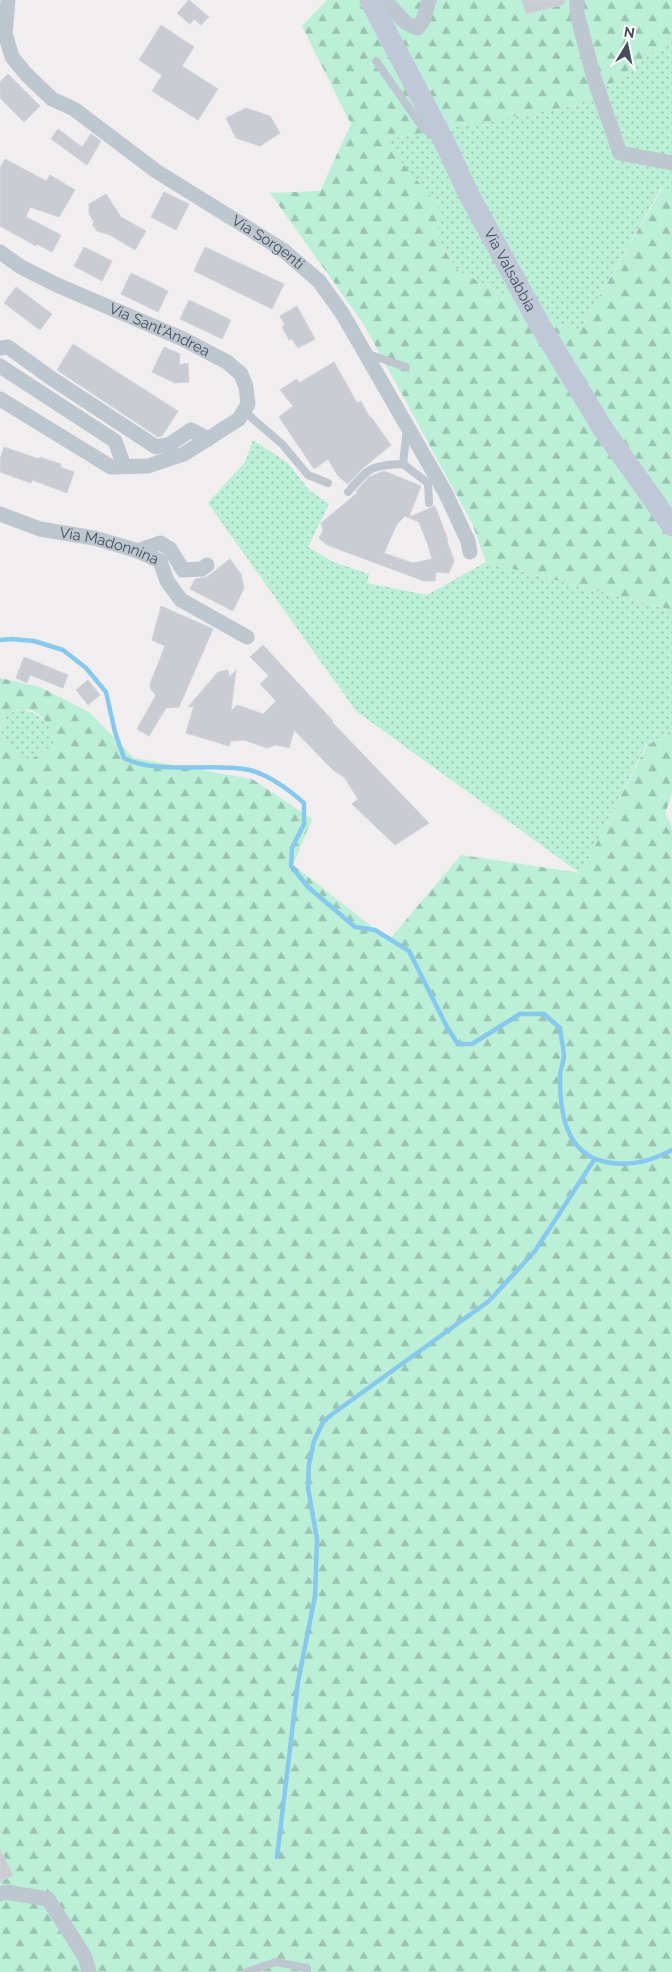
<svg xmlns="http://www.w3.org/2000/svg" width="672" height="1972" viewBox="0 0 672 1972" font-family="Raleway,sans-serif">
<defs>
<pattern id="grass-dots" width="8" height="8" patternUnits="userSpaceOnUse" patternTransform="scale(1.25)"><rect width="8" height="8" fill="#bbefd7"/><path d="M2 2h.1M6 6h.1" fill="none" stroke="#9ac4b1" stroke-width="1.8" stroke-linecap="round"/></pattern>
<pattern id="forest-firs" width="22" height="20" patternUnits="userSpaceOnUse" patternTransform="scale(1.25)"><rect width="22" height="20" fill="#bbefd7"/><path d="M5 1l3.5 6h-7zM16 11l3.5 6h-7z" fill="#9ac4b1"/></pattern>
</defs>
<rect width="100%" height="100%" fill="#f0eeee"/>
<path fill="url(#grass-dots)" d="M 672,38 L 672,193 L 662,187 L 578,333 L 457,270 L 438,240 L 438,205 L 382,140 L 583,104 Z
M 253,440 L 288,463 L 309,490 L 329,504 L 308,547 L 333,562 L 369,574 L 367,583 L 427,595 L 486,562 L 672,610 L 672,731 L 646,745 L 581,874 L 356,711 L 208,503 L 245,462 Z
M 23,709 C 41,715 55,725 53,746 L 31,759 L 19,758 L 8,747 L 0,730 L 7,714 Z"/>
<path fill="url(#forest-firs)" d="M 327,0 L 672,0 L 672,38 L 583,104 L 383,140 L 438,205 L 438,240 L 457,270 L 578,333 L 663,187 L 672,193 L 672,610 L 486,562 L 472,523 L 363,323 L 270,193 L 320,191 L 351,124 L 302,26 Z
M 0,678 L 40,687 L 89,712 L 134,758 L 252,779 L 312,819 L 293,865 L 389,940 L 461,855 L 581,873 L 647,745 L 672,731 L 672,793 L 665,814 L 672,826 L 672,1972 L 0,1972 L 0,730 L 8,747 L 19,758 L 31,759 L 53,746 C 55,730 41,708 23,709 C 18,709 11,713 7,714 L 0,729 Z"/>
<g fill="none" stroke-linecap="round" stroke-linejoin="round">
<path stroke="#87c9ed" stroke-width="4.5" d="M 0,640 L 11,639 L 34,641 L 63,650 L 86,668 L 106,692 L 115,732 L 124,758 C 158,775 206,763 244,769 C 266,772 287,788 304,803 L 304,824 L 292,848 L 291,866 L 308,887 L 355,927 L 375,930 L 409,951 L 447,1027 L 458,1044 L 472,1044 L 520,1014 L 544,1014 L 560,1028 C 561,1037 563,1046 564,1055 C 564,1062 560,1069 560,1077 C 560,1112 565,1154 606,1162 C 629,1167 652,1161 672,1150
M 277,1857 L 298,1682 L 315,1596 L 317,1539 L 308,1488 L 309,1464 L 314,1441 L 323,1422 L 331,1415 L 489,1301 L 535,1251 L 594,1160"/>
</g>
<path fill="#caccd3" stroke="#d2d3da" fill-rule="evenodd" d="M 189,0 L 209,17 L 201,25 L 194,19 L 190,24 L 177,13 Z
M 522,0 L 564,0 L 565,4 L 526,14 Z
M 161,25 L 194,47 L 182,66 L 218,89 L 198,120 L 152,91 L 162,75 L 139,60 Z
M 8,74 L 40,106 L 24,122 L 0,98 L 0,82 Z
M 246,108 L 270,116 L 280,133 L 260,146 L 236,138 L 226,118 Z
M 58,129 L 82,147 L 91,134 L 101,141 L 87,165 L 51,139 Z
M 5,159 L 46,181 L 50,175 L 75,190 L 59,217 L 30,207 L 26,217 L 61,235 L 52,252 L 37,244 L 36,246 L 0,226 L 0,168 Z
M 164,192 L 189,204 L 176,230 L 151,217 Z
M 106,194 L 121,217 L 146,231 L 135,250 L 110,235 L 97,231 L 92,224 L 94,222 L 89,214 L 89,204 Z
M 84,247 L 112,261 L 102,281 L 74,266 Z
M 205,247 L 284,284 L 272,309 L 194,271 Z
M 131,273 L 168,291 L 158,312 L 121,294 Z
M 16,287 L 52,314 L 40,330 L 4,303 Z
M 189,300 L 231,320 L 222,339 L 180,319 Z
M 297,306 L 315,339 L 298,348 L 292,339 L 289,340 L 282,327 L 285,325 L 280,316 Z
M 73,344 L 178,411 L 162,436 L 158,437 L 57,370 Z
M 164,347 L 180,354 L 179,365 L 188,363 L 189,382 L 175,383 L 152,372 Z
M 334,362 L 357,403 L 361,401 L 370,418 L 371,417 L 391,445 L 362,469 L 348,484 L 338,476 L 328,459 L 314,469 L 279,417 L 293,406 L 280,390 L 297,379 L 299,383 Z
M 4,447 L 39,459 L 40,457 L 61,464 L 60,467 L 74,472 L 67,493 L 32,480 L 31,483 L 0,472 L 0,459 Z
M 384,471 L 421,486 L 409,517 L 435,506 L 448,540 L 447,541 L 454,561 L 449,573 L 436,572 L 435,581 L 424,581 L 327,545 L 319,538 L 323,531 L 321,523 L 357,493 L 356,491 L 369,477 ZM 405,516 L 419,522 L 428,545 L 432,559 L 413,563 L 384,553 L 397,524 Z
M 230,559 L 241,574 L 244,588 L 233,611 L 190,589 L 195,579 L 207,577 Z
M 161,606 L 213,629 L 179,707 L 166,708 L 149,736 L 137,729 L 156,695 L 151,690 L 150,684 L 165,646 L 152,640 Z
M 263,645 L 333,721 L 332,722 L 429,823 L 395,845 L 352,804 L 358,799 L 344,777 L 333,770 L 294,730 L 289,748 L 276,745 L 267,748 L 244,740 L 231,741 L 229,746 L 186,733 L 194,706 L 188,707 L 218,672 L 228,670 L 229,677 L 236,670 L 231,711 L 237,705 L 263,714 L 276,701 L 260,684 L 269,676 L 250,657 Z
M 24,657 L 68,675 L 63,688 L 30,675 L 27,683 L 16,678 Z
M 88,680 L 100,695 L 88,705 L 76,690 Z
M 0,1849 L 13,1875 L 0,1882 Z"/>
<g fill="none" stroke-linecap="round" stroke-linejoin="round">
<path stroke="#bec6d0" stroke-width="8" d="M 376,61 L 423,128 L 433,136
M 368,354 L 406,367
M 244,411 L 282,444 L 308,475 L 328,483
M 407,428 L 403,464 L 428,483 L 429,503
M 348,492 C 369,468 370,465 403,464
M 247,1972 L 276,1962 L 307,1968 L 307,1972"/>
<g stroke="#bec6d0" stroke-width="15">
<path id="s1" d="M 8,0 L 5,33 L 12,57 L 26,74 L 52,99 L 74,109 L 156,171 L 283,250 L 319,281 L 342,313 L 445,492 L 468,541 L 470,552"/>
<path d="M 384,0 L 406,23 L 417,28 L 423,21 L 429,0"/>
<path d="M 577,0 L 577,14 L 594,78 L 620,153 L 672,163"/>
<path id="s2" d="M 0,252 L 21,267 L 57,285 L 183,339 L 227,362 L 241,374 L 246,387 L 248,404 L 239,419 L 184,454 L 148,466 L 111,467 L 0,399"/>
<path d="M 0,348 L 8,347 L 51,378 L 156,447 L 170,444 L 191,430 L 208,439"/>
<path d="M 0,366 L 115,441 L 124,466"/>
<path id="s3" d="M 0,514 L 40,529 L 94,538 L 135,550 L 160,561 L 167,581 L 181,600 L 247,637"/>
<path d="M 137,551 L 160,543 L 170,549 L 183,570 L 202,569 L 207,565"/>
<path d="M 0,1894 L 6,1892 L 48,1899 L 85,1957 L 89,1972"/>
</g>
<path stroke="#c0c8d7" stroke-width="21" id="s4" d="M 370,0 L 444,141 L 468,193 L 537,320 L 603,429 L 672,526"/>
</g>
<g text-anchor="middle" stroke-width="4" stroke-linejoin="round" paint-order="stroke">
<g font-size="15" fill="#464e5b" stroke="#fff">
<text dy="5" stroke="none"><textPath href="#s1" startOffset="376">Via Sorgenti</textPath></text>
<text dy="5" stroke="none"><textPath href="#s4" startOffset="304">Via Valsabbia</textPath></text>
<text dy="5" stroke="none"><textPath href="#s2" startOffset="178">Via Sant'Andrea</textPath></text>
<text dy="5" stroke="none"><textPath href="#s3" startOffset="114">Via Madonnina</textPath></text>
</g>
</g>
<g transform="translate(627 45) rotate(10)" stroke="#ffffff" stroke-width="4" paint-order="stroke">
<path d="M0-4L9 19L0 12L-9 19Z" fill="#464e5b"/>
<text y="-8" font-size="14" font-weight="bold" text-anchor="middle" fill="#464e5b">N</text>
</g>
</svg>
